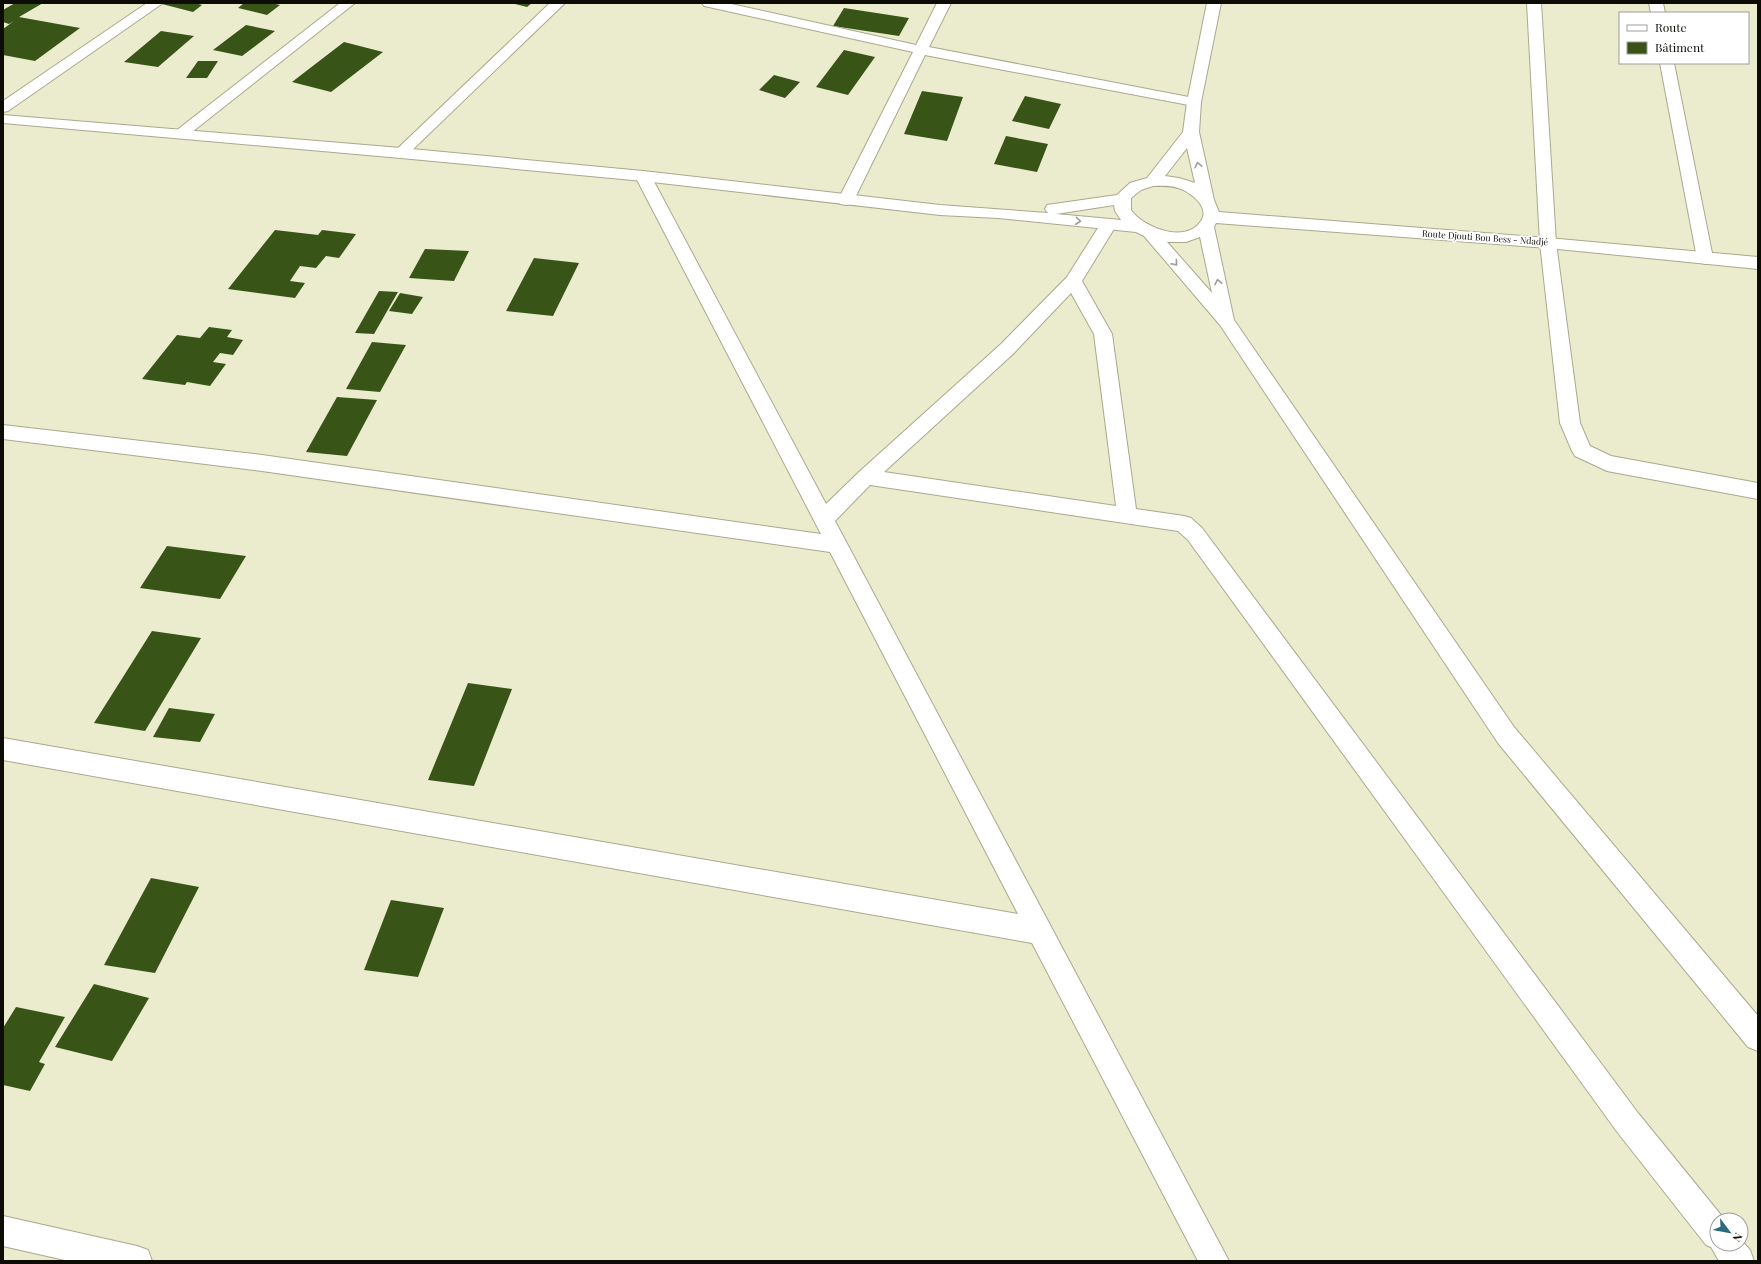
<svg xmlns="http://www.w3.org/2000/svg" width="1761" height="1264" viewBox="0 0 1761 1264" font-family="'Playfair Display',serif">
<rect width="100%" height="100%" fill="#ebebce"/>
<path fill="#385416" d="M 15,3 L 43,3 L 19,17 L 80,28 L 35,61 L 3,55 L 3,29 L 14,21 L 9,24 L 3,22 L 3,10 Z
M 158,3 L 195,3 L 202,5 L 193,12 Z
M 244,3 L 271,3 L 280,5 L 267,15 L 238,8 Z
M 511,3 L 532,3 L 527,7 Z
M 844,8 L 909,18 L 899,36 L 833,26 Z
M 246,25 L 275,31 L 242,56 L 213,50 Z
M 161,31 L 194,36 L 158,67 L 124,62 Z
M 344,42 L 383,52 L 331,92 L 292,82 Z
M 844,50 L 875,57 L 848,95 L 816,87 Z
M 198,61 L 218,61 L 207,78 L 186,78 Z
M 774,75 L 800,82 L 785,98 L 759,90 Z
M 922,91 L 963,97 L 947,141 L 904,134 Z
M 1025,96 L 1061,104 L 1049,129 L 1012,121 Z
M 1006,136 L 1048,144 L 1037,172 L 994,164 Z
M 275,230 L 318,235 L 322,230 L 356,234 L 339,258 L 326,256 L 316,268 L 300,266 L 290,281 L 305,283 L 295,298 L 228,289 Z
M 425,249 L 469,251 L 454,281 L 409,278 Z
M 534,258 L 579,263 L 553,316 L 506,311 Z
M 379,291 L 398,292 L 374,334 L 355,333 Z
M 400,293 L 423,297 L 412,314 L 389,311 Z
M 209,327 L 232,330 L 227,337 L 243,340 L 233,355 L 220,353 L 213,362 L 226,364 L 210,386 L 187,382 L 185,385 L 142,379 L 177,335 L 200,338 Z
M 372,342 L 406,345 L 380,392 L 346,389 Z
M 337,397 L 377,400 L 347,456 L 306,452 Z
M 167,546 L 246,556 L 220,599 L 140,588 Z
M 152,631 L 201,638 L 145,731 L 94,723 Z
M 468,683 L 512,689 L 474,786 L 428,780 Z
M 169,708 L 215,714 L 200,742 L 153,737 Z
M 151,878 L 199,887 L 155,973 L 104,965 Z
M 391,900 L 444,908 L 418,977 L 364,970 Z
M 94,984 L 149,998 L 112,1061 L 55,1047 Z
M 16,1007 L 65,1017 L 39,1062 L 45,1064 L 30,1091 L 3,1085 L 3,1028 Z"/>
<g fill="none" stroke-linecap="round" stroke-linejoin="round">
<g stroke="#aaa98e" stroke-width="2">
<path id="minor" d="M 147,3 L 163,3 L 8,111 L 3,112 L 3,101 Z
M 340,3 L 355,3 L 187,136 L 177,136 L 174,133 L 177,130 Z
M 550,3 L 565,3 L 406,156 L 396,156 L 393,153 L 396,150 Z
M 702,3 L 727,3 L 916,45 L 937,3 L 951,3 L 929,47 L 1194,98 L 1199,99 L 1201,102 L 1199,105 L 1194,106 L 925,55 L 854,200 L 852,204 L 846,205 L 840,204 L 838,200 L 913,52 L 709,7 L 704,6 Z
M 1527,3 L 1541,3 L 1556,243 L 1580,423 L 1590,446 L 1611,456 L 1758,483 L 1758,499 L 1607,471 L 1575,456 L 1572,451 L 1560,423 L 1540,243 Z
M 1649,3 L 1663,3 L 1665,13 L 1651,13 Z
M 1660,63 L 1674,63 L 1713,258 L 1711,262 L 1705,264 L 1699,262 L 1697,258 Z
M 643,171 L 649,173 L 651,176 L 826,504 L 859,472 L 1001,344 L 1067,277 L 1103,220 L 1109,219 L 1115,220 L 1117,224 L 1082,281 L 1112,334 L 1136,509 L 1184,516 L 1191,518 L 1202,528 L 1638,1113 L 1725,1220 L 1717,1220 L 1717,1244 L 1741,1244 L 1741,1240 L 1750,1250 L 1754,1261 L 1719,1261 L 1711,1247 L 1706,1245 L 1618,1133 L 1188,540 L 1178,531 L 870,485 L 835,521 L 1229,1261 L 1198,1261 L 1032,943 L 3,760 L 3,738 L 1018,914 L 830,552 L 262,471 L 3,439 L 3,425 L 262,455 L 821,534 L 635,176 L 637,173 ZM 1071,293 L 1094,334 L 1116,506 L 884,472 L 1013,354 Z
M 3,1216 L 137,1246 L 148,1250 L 152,1261 L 69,1261 L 3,1246 Z"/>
</g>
<g stroke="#aaa98e" stroke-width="2">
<path id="secondary" d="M 1207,3 L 1221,3 L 1201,102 L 1199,132 L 1214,200 L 1219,212 L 1548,238 L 1758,257 L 1758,269 L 1548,248 L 1216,223 L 1214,227 L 1234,320 L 1514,727 L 1758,1016 L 1758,1051 L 1748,1047 L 1498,743 L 1220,325 L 1144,236 L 1136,232 L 998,218 L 940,215 L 643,181 L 401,158 L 3,123 L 3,115 L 401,148 L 643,171 L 940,205 L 1048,213 L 1045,209 L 1047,205 L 1117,195 L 1130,183 L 1147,178 L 1183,132 L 1187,102 ZM 1187,148 L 1195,183 L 1179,178 L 1165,176 ZM 1153,186 C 1161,186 1170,185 1178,188 C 1189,191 1211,207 1201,221 C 1186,244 1144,228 1131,210 L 1131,198 L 1141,190 ZM 1114,205 L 1115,211 L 1121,220 L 1056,214 ZM 1200,237 L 1212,293 L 1167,242 L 1186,242 Z"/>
</g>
<use href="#minor" fill="#fff" fill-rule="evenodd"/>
<use href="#secondary" fill="#fff" fill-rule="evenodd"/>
</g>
<defs><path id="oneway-chevron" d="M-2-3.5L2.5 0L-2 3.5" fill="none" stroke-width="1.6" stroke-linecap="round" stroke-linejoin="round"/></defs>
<g stroke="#9e9e9b">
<use href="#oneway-chevron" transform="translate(1198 165) rotate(-103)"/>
<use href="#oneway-chevron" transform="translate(1078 221) rotate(6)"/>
<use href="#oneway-chevron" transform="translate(1175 263) rotate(49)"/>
<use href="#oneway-chevron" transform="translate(1218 282) rotate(-102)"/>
</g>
<g text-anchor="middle" stroke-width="4" stroke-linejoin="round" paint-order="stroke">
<g font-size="9" fill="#0d0c04" stroke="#fff">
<text transform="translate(1485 238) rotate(4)" y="3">Route Djouti Bou Bess - Ndadjé</text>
</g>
</g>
<rect width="1761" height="1264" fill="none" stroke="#0d0c04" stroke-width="8"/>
<rect x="1619" y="12" width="130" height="52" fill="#ffffff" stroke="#9e9e9b"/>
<rect x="1627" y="25" width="20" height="6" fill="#ffffff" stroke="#9e9e9b"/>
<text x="1655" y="32" font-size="12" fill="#0d0c04">Route</text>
<rect x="1627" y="42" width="20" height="12" fill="#385416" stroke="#9e9e9b"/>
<text x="1655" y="52" font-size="12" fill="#0d0c04">Bâtiment</text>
<g transform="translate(1729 1232) rotate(122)"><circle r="19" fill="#ffffff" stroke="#9e9e9b"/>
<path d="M0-3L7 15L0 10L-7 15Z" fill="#2b697f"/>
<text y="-6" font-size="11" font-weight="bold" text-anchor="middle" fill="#0d0c04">N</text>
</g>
</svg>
